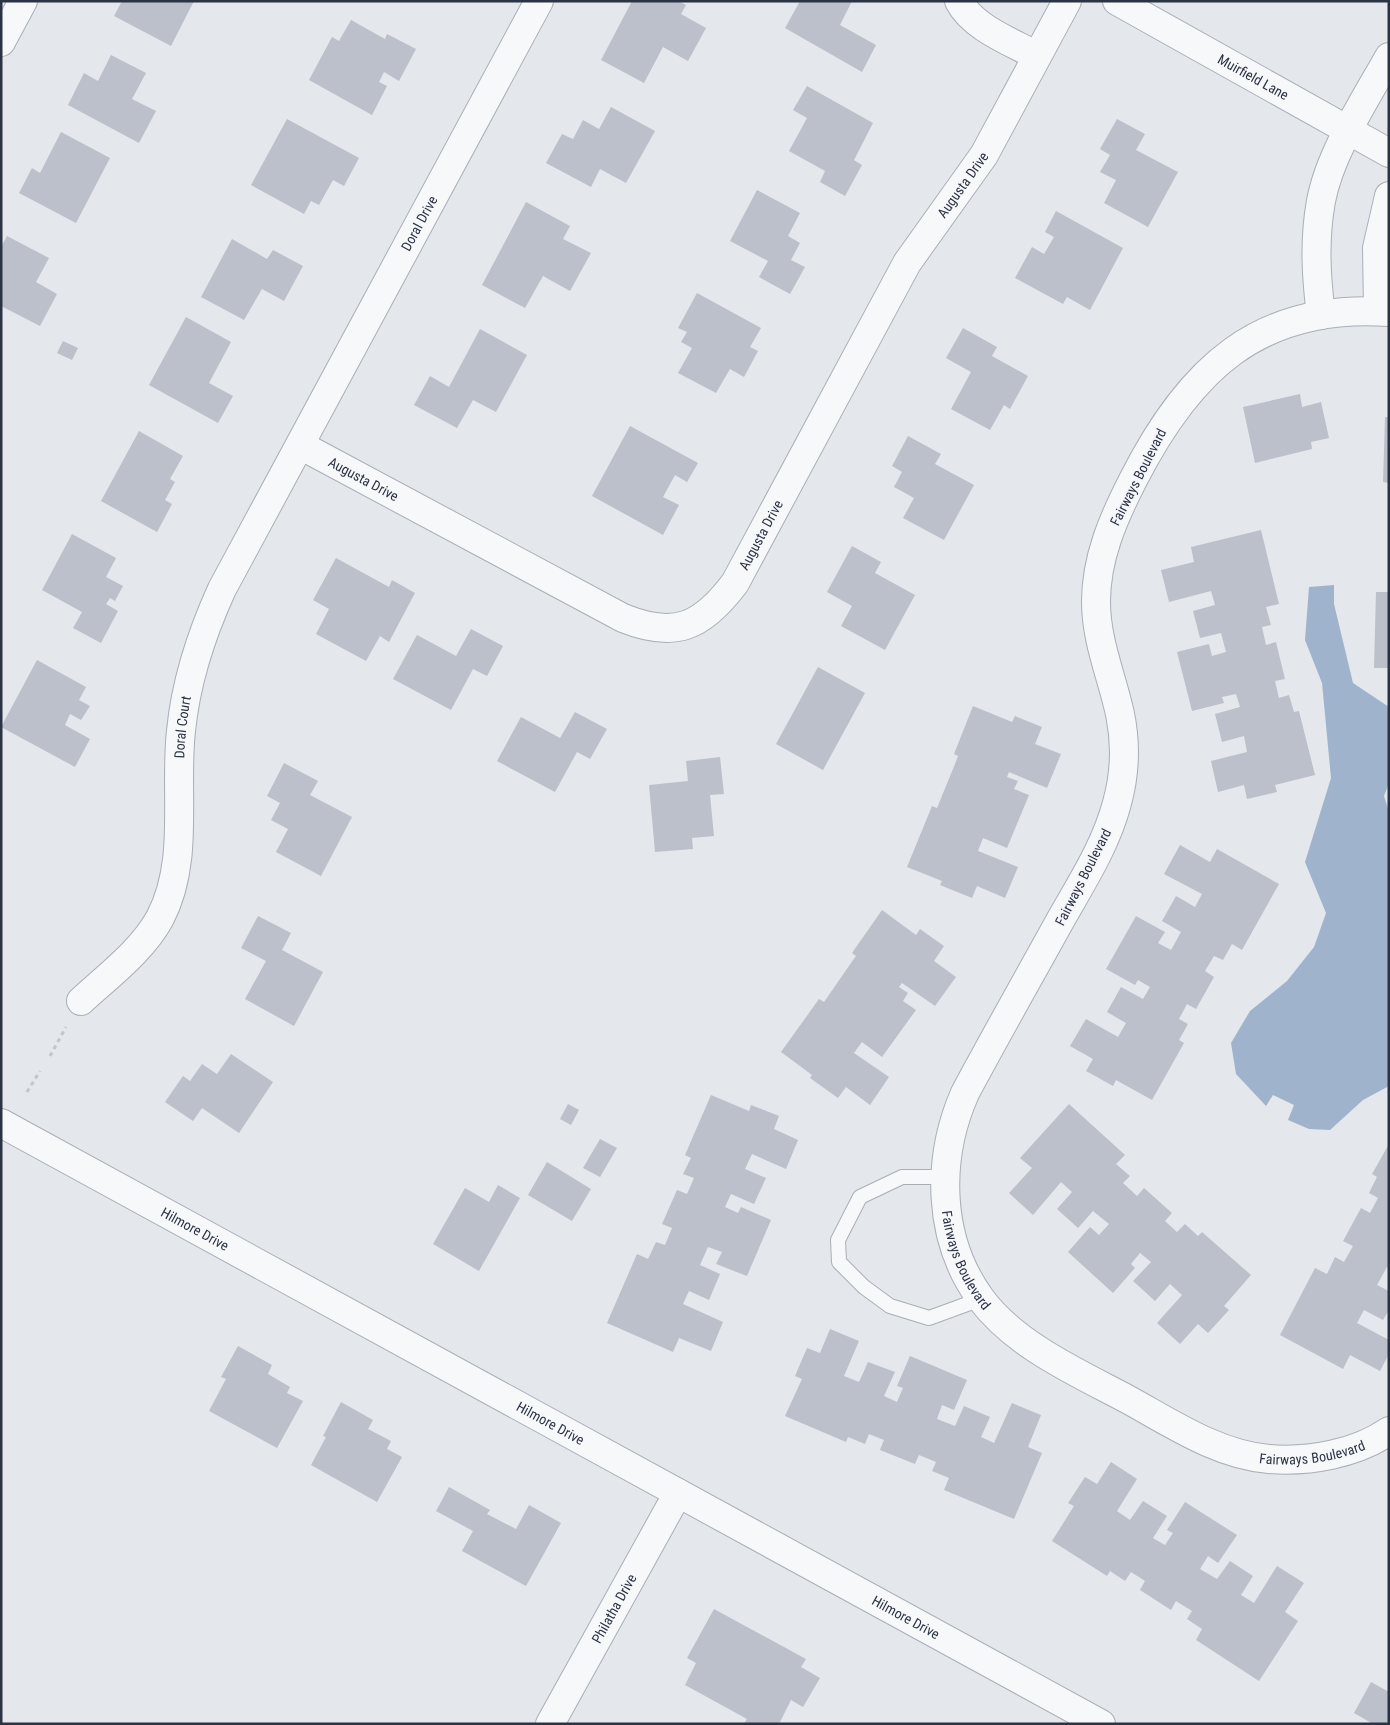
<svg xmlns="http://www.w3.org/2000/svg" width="1390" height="1725" viewBox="0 0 1390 1725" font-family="'Roboto Condensed',sans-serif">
<rect width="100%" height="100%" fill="#e4e7ec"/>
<path fill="#9fb4cc" d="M 1334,585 L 1334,604 L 1353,683 L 1389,707 L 1389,783 L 1384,796 L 1389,812 L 1389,1086 L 1363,1100 L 1330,1130 L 1309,1129 L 1288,1120 L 1294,1105 L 1273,1095 L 1266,1106 L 1236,1074 L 1231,1043 L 1250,1011 L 1287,981 L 1314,947 L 1326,913 L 1305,862 L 1331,778 L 1322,683 L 1305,640 L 1309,587 Z"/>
<path fill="#bbc0ca" d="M 122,1 L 194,1 L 171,46 L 114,16 Z
M 632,1 L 678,1 L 686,5 L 681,14 L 706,28 L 688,61 L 663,47 L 644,83 L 601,60 Z
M 800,1 L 852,1 L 840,25 L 876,45 L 862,72 L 785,28 Z
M 351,20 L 385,39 L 387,34 L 416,49 L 399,81 L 384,72 L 379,82 L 387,86 L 372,115 L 309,80 L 332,37 L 339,41 Z
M 111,55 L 146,73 L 132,99 L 156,111 L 139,143 L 68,105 L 84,73 L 98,81 Z
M 807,86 L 873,123 L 854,160 L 862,165 L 845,196 L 820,182 L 825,171 L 789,151 L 807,118 L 793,110 Z
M 611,107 L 655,131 L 626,183 L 600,169 L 591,187 L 546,163 L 562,134 L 573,139 L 583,120 L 599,129 Z
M 287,119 L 359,158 L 344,186 L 333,180 L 319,205 L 311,201 L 304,214 L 251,185 Z
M 1117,119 L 1145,134 L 1136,150 L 1178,172 L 1148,227 L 1104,203 L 1116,180 L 1100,172 L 1110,155 L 1100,149 Z
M 61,132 L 110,158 L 76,223 L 19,193 L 32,168 L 40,173 Z
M 757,190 L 800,213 L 788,236 L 800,243 L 791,260 L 805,267 L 790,294 L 759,277 L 768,261 L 730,241 Z
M 526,202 L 570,226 L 563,239 L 591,253 L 570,291 L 543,276 L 525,308 L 482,285 Z
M 1056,211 L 1123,248 L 1090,310 L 1067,297 L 1063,304 L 1015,278 L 1032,247 L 1044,254 L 1054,237 L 1045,232 Z
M 7,236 L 49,258 L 36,282 L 57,294 L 40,326 L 1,306 L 1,247 Z
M 232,239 L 267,259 L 273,250 L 303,266 L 284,301 L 262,289 L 244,320 L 201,297 Z
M 697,293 L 761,328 L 750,347 L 758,351 L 744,377 L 730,369 L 716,393 L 678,373 L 692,348 L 681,342 L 687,332 L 678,328 Z
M 186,317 L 231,342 L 209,383 L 233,396 L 218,423 L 149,385 Z
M 963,328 L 997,347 L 992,356 L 1028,376 L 1010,409 L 1004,405 L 990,430 L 951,409 L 971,372 L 946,358 Z
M 480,329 L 527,355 L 496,412 L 473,400 L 457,428 L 414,405 L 430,376 L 449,387 Z
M 63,341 L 78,348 L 72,360 L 57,353 Z
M 1300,394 L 1302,407 L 1321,402 L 1329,438 L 1311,442 L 1312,449 L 1255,463 L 1243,407 Z
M 1385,417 L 1389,417 L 1389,483 L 1383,482 Z
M 630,426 L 698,463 L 687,482 L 675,475 L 663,497 L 679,505 L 663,535 L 592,496 Z
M 139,431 L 183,456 L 170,479 L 175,482 L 165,500 L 172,504 L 157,532 L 101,501 Z
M 908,436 L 941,454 L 935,464 L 974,485 L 944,540 L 903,518 L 914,498 L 894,487 L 902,472 L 892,466 Z
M 1261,530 L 1279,604 L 1266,607 L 1271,625 L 1262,627 L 1266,645 L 1276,642 L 1285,679 L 1275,681 L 1279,698 L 1289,695 L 1294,712 L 1299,711 L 1315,775 L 1275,785 L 1277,792 L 1247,799 L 1244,785 L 1218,792 L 1211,761 L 1247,752 L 1244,736 L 1222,742 L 1215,714 L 1240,707 L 1236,694 L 1222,697 L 1224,703 L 1192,711 L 1177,652 L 1209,644 L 1212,656 L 1226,652 L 1221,633 L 1200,638 L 1193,611 L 1215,605 L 1211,591 L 1169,602 L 1161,570 L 1194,562 L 1191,547 Z
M 72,534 L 116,558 L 106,577 L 123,586 L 115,601 L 110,598 L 106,604 L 118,611 L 101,643 L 73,628 L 82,612 L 42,590 Z
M 852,546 L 881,562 L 875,573 L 915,595 L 885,650 L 841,626 L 852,606 L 827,592 Z
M 336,558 L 389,587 L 392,580 L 415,593 L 389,642 L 380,636 L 366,661 L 316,634 L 329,609 L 313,600 Z
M 1376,592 L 1389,592 L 1389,668 L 1374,668 Z
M 471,629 L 503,646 L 487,676 L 473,669 L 451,710 L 393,679 L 417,635 L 456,656 Z
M 37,660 L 86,687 L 79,700 L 90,706 L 81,720 L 70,714 L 65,725 L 90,739 L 75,767 L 1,727 Z
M 818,667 L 865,693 L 823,770 L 776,744 Z
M 973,706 L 1012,722 L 1015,716 L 1042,727 L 1035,744 L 1061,754 L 1047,788 L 1009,772 L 1007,777 L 1018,781 L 1014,789 L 1029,795 L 1007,848 L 983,838 L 978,851 L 1018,867 L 1005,898 L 977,886 L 972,898 L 940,885 L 942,881 L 907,867 L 932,806 L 937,808 L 955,764 L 958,756 L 954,754 Z
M 575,712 L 607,729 L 590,759 L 577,752 L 555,792 L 497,761 L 521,717 L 560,738 Z
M 720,757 L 724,794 L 710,795 L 714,836 L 692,838 L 693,849 L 655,852 L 649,785 L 688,781 L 686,761 Z
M 284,763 L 318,781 L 310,795 L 352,817 L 321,876 L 276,852 L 288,829 L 271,820 L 280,803 L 267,796 Z
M 1180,845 L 1210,862 L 1217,849 L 1279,884 L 1242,950 L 1232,944 L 1223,960 L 1214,956 L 1205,971 L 1214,977 L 1196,1009 L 1187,1004 L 1179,1019 L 1188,1024 L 1179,1040 L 1184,1043 L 1152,1100 L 1116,1080 L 1113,1086 L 1086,1071 L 1093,1059 L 1070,1046 L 1086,1019 L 1118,1037 L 1126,1023 L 1107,1012 L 1121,987 L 1143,999 L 1150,987 L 1138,980 L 1135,985 L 1106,969 L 1136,916 L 1165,932 L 1158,943 L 1171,950 L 1181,932 L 1162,921 L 1176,896 L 1195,907 L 1202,894 L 1164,874 Z
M 882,910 L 916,935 L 920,929 L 944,946 L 934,961 L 956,977 L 935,1006 L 902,983 L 899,987 L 908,993 L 903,1001 L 916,1010 L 882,1057 L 862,1042 L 854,1053 L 889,1077 L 870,1105 L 846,1087 L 838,1098 L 810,1078 L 812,1075 L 781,1052 L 819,999 L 824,1002 L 851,963 L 856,956 L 852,953 Z
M 258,916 L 291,933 L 282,950 L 323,972 L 294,1026 L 245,999 L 266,961 L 241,948 Z
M 231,1054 L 273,1082 L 239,1133 L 202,1108 L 193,1121 L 165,1102 L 183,1076 L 190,1081 L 202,1064 L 217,1074 Z
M 711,1095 L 749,1111 L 751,1105 L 779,1116 L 774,1129 L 798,1140 L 786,1169 L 752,1154 L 745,1169 L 766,1178 L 754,1204 L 731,1194 L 725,1207 L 738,1213 L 741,1207 L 771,1220 L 747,1276 L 716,1264 L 722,1252 L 708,1247 L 700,1265 L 720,1274 L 709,1300 L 689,1291 L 683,1304 L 723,1322 L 711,1351 L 679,1338 L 673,1352 L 607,1323 L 637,1254 L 648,1259 L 656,1242 L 665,1245 L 672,1228 L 662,1224 L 677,1190 L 687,1194 L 694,1178 L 683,1174 L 691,1158 L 685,1155 Z
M 568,1104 L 579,1110 L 571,1125 L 560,1119 Z
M 1069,1104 L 1125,1155 L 1116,1164 L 1130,1176 L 1123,1183 L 1137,1196 L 1144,1188 L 1172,1213 L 1165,1221 L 1177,1232 L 1185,1224 L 1198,1236 L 1202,1232 L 1251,1275 L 1224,1306 L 1229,1310 L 1208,1333 L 1198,1324 L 1180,1344 L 1157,1323 L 1182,1295 L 1170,1284 L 1155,1301 L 1133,1281 L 1151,1262 L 1140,1253 L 1131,1264 L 1135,1268 L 1113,1293 L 1068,1252 L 1090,1227 L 1099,1235 L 1109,1224 L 1093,1211 L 1078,1228 L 1057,1209 L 1072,1192 L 1061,1182 L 1033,1215 L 1009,1193 L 1032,1168 L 1020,1158 Z
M 600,1139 L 617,1148 L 600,1177 L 583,1168 Z
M 1389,1144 L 1389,1268 L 1387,1267 L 1377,1285 L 1389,1291 L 1389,1310 L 1383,1320 L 1364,1310 L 1357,1323 L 1389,1340 L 1389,1354 L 1380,1371 L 1350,1355 L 1343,1369 L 1280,1335 L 1315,1268 L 1327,1274 L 1335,1257 L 1344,1262 L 1353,1246 L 1343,1241 L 1361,1208 L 1370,1213 L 1378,1198 L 1369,1193 L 1377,1177 L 1372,1174 Z
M 547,1162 L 591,1189 L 572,1221 L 528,1195 Z
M 498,1185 L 520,1198 L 479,1271 L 433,1244 L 465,1188 L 489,1202 Z
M 830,1329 L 859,1341 L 844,1376 L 859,1382 L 868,1362 L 895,1372 L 884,1396 L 897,1402 L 903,1388 L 897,1386 L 910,1356 L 967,1380 L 954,1410 L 942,1405 L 937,1419 L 955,1426 L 964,1406 L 990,1417 L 981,1437 L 994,1443 L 1012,1403 L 1041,1415 L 1028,1447 L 1042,1453 L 1014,1519 L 944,1490 L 949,1478 L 932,1471 L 936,1462 L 919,1455 L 915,1464 L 880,1450 L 884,1440 L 869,1434 L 865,1444 L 848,1437 L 846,1442 L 785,1416 L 802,1379 L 795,1376 L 807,1348 L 820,1353 Z
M 238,1346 L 272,1365 L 268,1374 L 290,1387 L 287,1393 L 303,1401 L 277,1448 L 209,1411 L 226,1379 L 221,1377 Z
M 341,1402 L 373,1420 L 368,1429 L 391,1441 L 387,1449 L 402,1457 L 377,1502 L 311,1465 L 326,1437 L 323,1436 Z
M 1111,1462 L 1137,1479 L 1117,1511 L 1130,1520 L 1143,1501 L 1167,1516 L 1153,1538 L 1165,1545 L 1173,1533 L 1167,1530 L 1185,1502 L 1237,1535 L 1218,1563 L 1208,1556 L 1200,1569 L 1217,1579 L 1230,1561 L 1253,1576 L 1241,1595 L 1254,1603 L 1277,1566 L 1304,1583 L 1285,1612 L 1298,1621 L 1259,1681 L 1196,1640 L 1202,1629 L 1187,1619 L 1192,1611 L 1176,1601 L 1171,1610 L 1140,1590 L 1145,1581 L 1131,1572 L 1125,1581 L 1110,1571 L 1107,1576 L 1052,1541 L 1074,1506 L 1068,1503 L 1085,1477 L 1097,1484 Z
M 449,1487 L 490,1510 L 487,1514 L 516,1529 L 529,1505 L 561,1523 L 526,1586 L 462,1551 L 473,1531 L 436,1511 Z
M 714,1609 L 806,1659 L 801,1667 L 820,1678 L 803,1707 L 791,1700 L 779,1724 L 744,1724 L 747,1719 L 685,1685 L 696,1663 L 687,1658 Z
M 1371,1682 L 1389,1692 L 1389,1724 L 1373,1724 L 1354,1713 Z"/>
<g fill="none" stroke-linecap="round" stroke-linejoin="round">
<g stroke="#a9aeb7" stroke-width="16">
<path id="service" d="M 944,1177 L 902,1177 L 860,1197 L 838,1240 L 839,1262 L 864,1287 L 890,1306 L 929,1318 L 981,1299"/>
</g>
<g stroke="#a9aeb7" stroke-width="30">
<g id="minor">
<path d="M 959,1 C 973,28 1012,42 1037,56"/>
<path id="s1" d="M 1117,1 L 1389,153"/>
<path d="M 1,42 L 23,1"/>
<path d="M 1378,311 L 1377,248 L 1389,196"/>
<path id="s2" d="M 1389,312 C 1258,303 1189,370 1133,480 C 1113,519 1096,558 1096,602 C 1096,641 1112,677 1120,714 C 1126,743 1125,774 1117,803 C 1106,845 1082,882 1061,919 C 1029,977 996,1035 965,1093 C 936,1159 937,1239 981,1299 C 1015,1345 1078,1373 1127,1399 C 1171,1423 1218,1455 1269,1459 C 1309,1462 1356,1454 1389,1431"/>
<path d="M 1321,315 C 1316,276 1314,240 1321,201 C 1330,153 1365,100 1389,57"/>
<path id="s3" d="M 300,445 L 623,618 C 675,639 702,627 735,583 L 907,263 L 984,155 L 1067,1"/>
<path id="s4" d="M 81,1001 C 108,976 142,951 160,918 C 190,861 174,792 181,731 C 186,680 201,635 222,589 L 539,1"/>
<path id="s5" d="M 1,1123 L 1101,1724"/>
<path id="s6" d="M 550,1724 L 678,1493"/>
</g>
</g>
<path stroke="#c2c5cb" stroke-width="3" stroke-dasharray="4 4" stroke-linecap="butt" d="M 50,1056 L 66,1027
M 27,1092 L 40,1071"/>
<use href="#service" stroke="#f7f8fa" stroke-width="14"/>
<use href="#minor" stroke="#f7f8fa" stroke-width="28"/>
</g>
<g text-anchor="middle" stroke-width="4" stroke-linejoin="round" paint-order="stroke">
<g font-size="14" fill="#2b3445" stroke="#f4f6f9">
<text dy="5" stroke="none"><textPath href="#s1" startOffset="156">Muirfield Lane</textPath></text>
<text dy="5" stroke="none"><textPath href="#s3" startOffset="956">Augusta Drive</textPath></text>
<text dy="5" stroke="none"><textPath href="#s4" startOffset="869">Doral Drive</textPath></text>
<text transform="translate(1138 477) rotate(-63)" y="5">Fairways Boulevard</text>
<text dy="5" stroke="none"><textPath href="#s3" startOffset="72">Augusta Drive</textPath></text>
<text dy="5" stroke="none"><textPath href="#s3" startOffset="551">Augusta Drive</textPath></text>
<text dy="5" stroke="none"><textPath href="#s4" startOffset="309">Doral Court</textPath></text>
<text transform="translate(1083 877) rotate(-63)" y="5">Fairways Boulevard</text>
<text dy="5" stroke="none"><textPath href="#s5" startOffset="221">Hilmore Drive</textPath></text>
<text dy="5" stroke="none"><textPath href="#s2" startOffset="1164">Fairways Boulevard</textPath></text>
<text dy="5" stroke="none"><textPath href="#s5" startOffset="626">Hilmore Drive</textPath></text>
<text dy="5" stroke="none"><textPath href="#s2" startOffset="1584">Fairways Boulevard</textPath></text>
<text dy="5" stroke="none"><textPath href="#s6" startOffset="132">Philatha Drive</textPath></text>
<text dy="5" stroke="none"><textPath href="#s5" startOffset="1031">Hilmore Drive</textPath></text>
</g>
</g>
<rect width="1390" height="1725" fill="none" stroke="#2b3445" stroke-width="5"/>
</svg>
